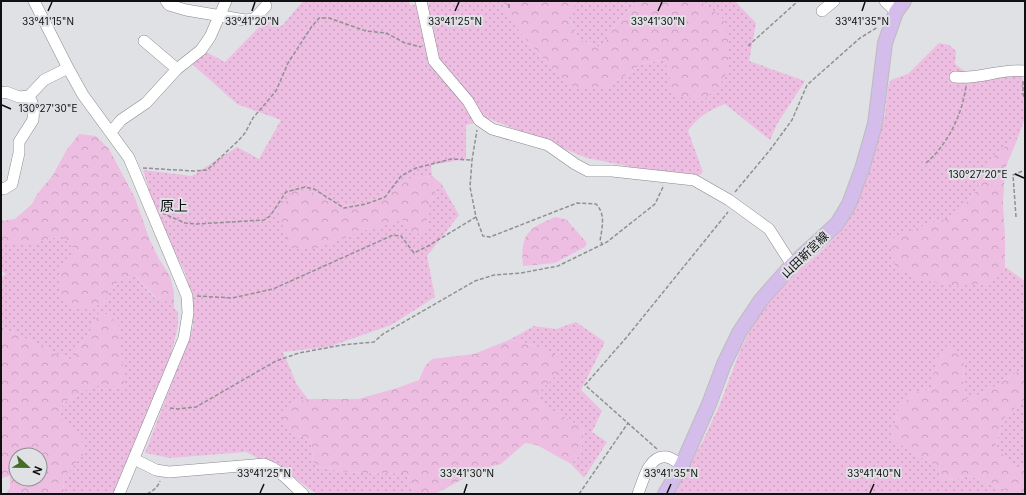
<svg xmlns="http://www.w3.org/2000/svg" width="1026" height="495" viewBox="0 0 1026 495" font-family="Inter,'Noto Sans JP',sans-serif">
<defs>
<pattern id="grass-dots" width="8" height="8" patternUnits="userSpaceOnUse"><rect width="8" height="8" fill="#edbee1"/><path d="M2 2h.1M6 6h.1" fill="none" stroke="#caa2c0" stroke-width="1.8" stroke-linecap="round"/></pattern>
<pattern id="forest-crowns" width="20" height="18" patternUnits="userSpaceOnUse"><rect width="20" height="18" fill="#edbee1"/><path d="M2 6a3 3 0 1 1 6 0M12 15a3 3 0 1 1 6 0" fill="none" stroke="#caa2c0"/></pattern>
</defs>
<rect width="100%" height="100%" fill="#e0e1e5"/>
<path fill="url(#grass-dots)" d="M 303,1 L 409,1 L 410,5 L 428,3 L 432,1 L 504,1 L 504,9 L 523,36 L 548,64 L 564,80 L 608,87 L 642,64 L 665,59 L 670,77 L 722,17 L 707,7 L 700,1 L 735,1 L 756,23 L 749,61 L 805,81 L 777,124 L 770,140 L 725,104 C 708,111 699,116 688,131 L 703,172 L 697,177 L 652,171 L 587,158 L 490,119 L 466,125 L 466,159 L 431,165 L 432,176 L 412,178 L 376,199 L 351,205 L 339,206 L 308,190 L 366,230 L 404,219 L 427,228 C 427,207 429,201 441,183 L 459,215 L 427,256 L 435,297 L 391,325 L 328,347 L 283,352 L 297,385 L 308,399 L 290,403 L 289,432 L 311,440 L 313,462 C 331,476 383,473 406,473 C 411,479 409,488 415,494 L 318,494 L 312,491 L 289,474 L 246,452 L 170,458 L 145,453 L 193,327 L 193,312 L 186,275 L 155,209 L 143,170 L 192,176 L 237,147 L 259,159 L 281,120 L 237,104 L 191,63 L 206,52 L 225,62 L 265,21 L 282,26 Z
M 576,1 L 637,1 L 613,28 L 602,48 L 578,39 L 569,17 Z
M 939,43 L 949,45 L 956,51 L 955,64 L 967,73 L 1011,73 L 1021,76 L 1025,87 L 1025,106 L 1024,120 L 1019,135 L 995,155 L 976,191 L 955,217 L 929,223 L 999,276 L 1005,267 L 1025,281 L 1025,367 L 986,392 L 966,401 L 963,381 L 964,361 L 931,389 L 914,392 L 898,410 L 892,438 L 913,453 L 939,467 L 942,481 L 970,476 L 1015,494 L 698,494 L 696,493 L 673,494 L 702,443 L 720,404 L 741,348 L 766,302 L 790,277 L 818,254 L 845,227 L 862,188 L 876,148 L 885,115 L 888,86 L 891,80 L 908,74 Z
M 62,236 L 74,249 L 101,305 L 119,280 L 136,276 L 155,298 L 164,299 L 178,312 L 178,326 L 170,358 L 113,494 L 64,494 L 63,478 L 83,455 L 82,439 L 59,416 L 63,403 L 93,386 L 121,350 L 121,329 L 98,314 L 91,330 L 70,360 L 1,327 L 1,277 L 6,274 L 1,270 L 1,243 L 33,243 Z
M 576,322 L 605,342 L 581,390 L 602,411 L 592,432 L 607,442 L 584,478 L 571,464 L 580,455 L 584,430 C 571,419 555,413 540,403 L 538,393 L 548,383 L 538,347 L 511,339 L 534,326 L 556,329 Z
M 1025,399 L 1025,470 L 1011,466 L 996,446 L 1003,419 Z"/>
<path fill="url(#forest-crowns)" fill-rule="evenodd" d="M 504,1 L 576,1 L 569,18 L 578,39 L 602,48 L 613,28 L 637,1 L 700,1 C 705,6 720,14 722,18 C 730,28 731,67 724,79 C 720,86 711,93 705,99 L 684,98 L 669,91 L 670,77 L 664,59 L 642,64 L 608,87 L 578,89 L 564,80 L 548,64 L 523,36 L 503,9 Z
M 79,134 L 96,136 L 109,149 L 135,198 L 149,238 L 159,259 L 170,276 L 174,292 L 174,309 L 164,299 L 156,298 L 136,276 L 119,280 L 101,305 L 78,309 L 60,299 L 61,269 L 74,249 L 62,236 L 33,243 L 1,243 L 1,221 L 15,219 L 32,204 L 38,193 L 53,175 L 66,151 Z
M 1019,135 L 1005,169 L 1003,203 L 1005,237 L 1005,267 L 1000,276 L 986,283 L 955,286 L 918,279 L 895,267 L 889,240 L 929,223 L 955,217 L 976,191 L 995,155 Z
M 432,176 L 441,183 C 429,201 427,207 427,228 L 419,234 L 409,231 L 403,220 L 366,230 L 315,249 L 291,248 L 283,228 L 279,212 L 292,191 L 308,190 L 339,206 L 351,205 L 376,199 L 412,178 Z
M 556,217 L 567,220 L 587,243 L 585,247 L 555,263 L 523,266 C 520,234 528,228 556,217 Z
M 98,314 L 108,314 L 121,329 L 121,350 L 125,387 L 93,386 L 63,403 L 59,416 L 82,438 L 83,455 L 63,478 L 64,494 L 6,494 L 10,488 L 10,476 L 1,478 L 1,327 L 70,360 L 91,330 ZM 16,455 L 40,455 L 40,479 L 16,479 Z
M 511,339 L 538,347 L 559,357 L 561,371 L 538,393 L 540,403 C 555,413 571,419 584,430 L 580,455 L 571,464 L 537,445 L 525,443 L 501,464 L 484,468 L 435,494 L 415,494 C 409,488 411,479 406,473 C 383,473 331,476 313,462 L 311,440 L 289,432 L 282,420 L 290,403 L 308,399 L 358,399 L 397,388 L 419,380 L 425,366 L 432,359 L 474,354 Z
M 954,347 L 964,361 L 963,381 L 966,401 L 986,392 L 1025,367 L 1025,399 L 1003,419 L 996,445 L 1011,466 L 1025,470 L 1025,494 L 1015,494 L 970,476 L 942,481 L 939,467 L 913,453 L 892,439 L 898,410 L 914,392 L 931,389 L 938,355 Z"/>
<g fill="none" stroke-linecap="round" stroke-linejoin="round">
<g stroke="#88898d" stroke-width="12">
<path id="minor" d="M 34,1 L 68,68 L 83,95 L 129,158 L 187,296 L 188,313 L 184,338 L 119,494
M 166,1 L 169,5 L 186,10 L 245,20 L 254,19 L 266,6
M 421,1 L 434,61 L 468,101 L 479,120 L 492,129 L 548,145 L 575,164 L 588,171 L 612,171 L 694,180 L 729,200 L 769,229 L 792,265
M 885,1 L 896,12
M 822,11 L 834,1
M 144,41 L 177,69
M 955,77 C 979,80 1001,68 1025,71
M 1,93 L 6,92 L 19,97 L 29,96
M 111,132 L 121,120 L 146,103 L 177,69 L 201,50 L 210,37 L 226,1
M 1,188 L 4,189 L 12,184 L 19,153 L 19,142 L 33,120 L 34,107 L 29,96 L 44,80 L 68,68
M 134,459 L 156,470 L 169,472 L 264,464 C 281,470 289,482 303,494
M 638,494 C 643,481 649,454 667,457 C 672,458 678,463 682,465"/>
</g>
<g stroke="#bcbcbd" stroke-width="16">
<path id="major" d="M 665,494 L 682,465 L 709,404 L 724,364 L 739,333 L 761,300 L 792,265 L 837,224 L 849,204 L 862,169 L 875,124 L 885,43 L 896,12 L 904,1"/>
</g>
<path stroke="#909093" stroke-width="1.5" stroke-dasharray="4 2" stroke-linecap="butt" d="M 509,8 L 509,1
M 748,46 L 798,1
M 1023,81 L 1023,94 L 1025,100
M 926,163 C 948,144 962,115 966,86
M 143,168 L 194,171 L 207,170 L 238,141 L 245,133 L 253,118 L 276,91 L 288,63 L 312,26 L 319,18 L 329,18 L 366,31 L 386,33 L 405,43 L 421,47
M 735,192 L 770,150 L 792,120 L 807,85 L 860,38 L 878,27
M 162,213 L 185,223 L 197,224 L 264,220 L 270,216 L 286,192 L 305,187 L 314,189 L 344,208 L 366,204 L 385,197 L 401,176 L 416,168 L 451,159 L 472,160
M 476,217 L 483,236 L 490,237 L 577,203 L 596,204 C 606,214 602,228 600,241 L 603,245
M 1016,217 L 1013,175 L 1025,170
M 197,296 L 232,298 L 273,289 L 393,235 L 401,236 L 414,253 L 428,246 L 476,217 L 470,187 L 472,160 L 477,130
M 170,408 L 177,409 L 196,407 L 276,361 L 299,353 L 342,345 L 374,342 L 383,334 L 475,281 L 494,275 L 521,273 L 558,266 L 607,242 L 655,204 L 663,187 L 663,185
M 657,449 L 585,385 L 626,338 L 728,212
M 147,494 C 153,491 158,487 160,481
M 579,494 L 628,423"/>
<use href="#minor" stroke="#fff" stroke-width="11"/>
<use href="#major" stroke="#d4bceb" stroke-width="14"/>
</g>
<path fill="none" stroke="#101012" stroke-width="1.5" d="M 48,11 L 52,2M 252,11 L 255,2M 455,11 L 459,2M 658,11 L 662,2M 862,11 L 865,2M 2,105 L 11,109M 1015,174 L 1024,178M 260,493 L 264,484M 464,493 L 467,484M 667,493 L 671,484M 870,493 L 874,484"/>
<g text-anchor="middle" stroke-width="4" stroke-linejoin="round" paint-order="stroke">
<g font-size="12" fill="#101012" stroke="#e0e1e5">
<text transform="translate(805 255) rotate(-44)" y="4">山田新宮線</text>
</g>
<g font-size="14" fill="#101012" stroke="#e0e1e5">
<text x="174" y="211">原上</text>
</g>
</g>
<g font-size="10" text-anchor="middle" fill="#101012" stroke="#e0e1e5" stroke-width="4" stroke-linejoin="round" paint-order="stroke">
<text x="455" y="25">33°41'25"N</text>
<text x="658" y="25">33°41'30"N</text>
<text x="862" y="25">33°41'35"N</text>
<text x="48" y="25">33°41'15"N</text>
<text x="252" y="25">33°41'20"N</text>
<text x="48" y="112">130°27'30"E</text>
<text x="978" y="178">130°27'20"E</text>
<text x="264" y="477">33°41'25"N</text>
<text x="467" y="477">33°41'30"N</text>
<text x="671" y="477">33°41'35"N</text>
<text x="874" y="477">33°41'40"N</text>
</g>
<rect width="1026" height="495" fill="none" stroke="#101012" stroke-width="4"/>
<g transform="translate(28 467) rotate(112)"><circle r="19" fill="#e0e1e5" stroke="#8d8d91"/>
<path d="M0-3L7 15L0 10L-7 15Z" fill="#456c27"/>
<text y="-6" font-size="11" font-weight="bold" text-anchor="middle" fill="#101012">N</text>
</g>
</svg>
